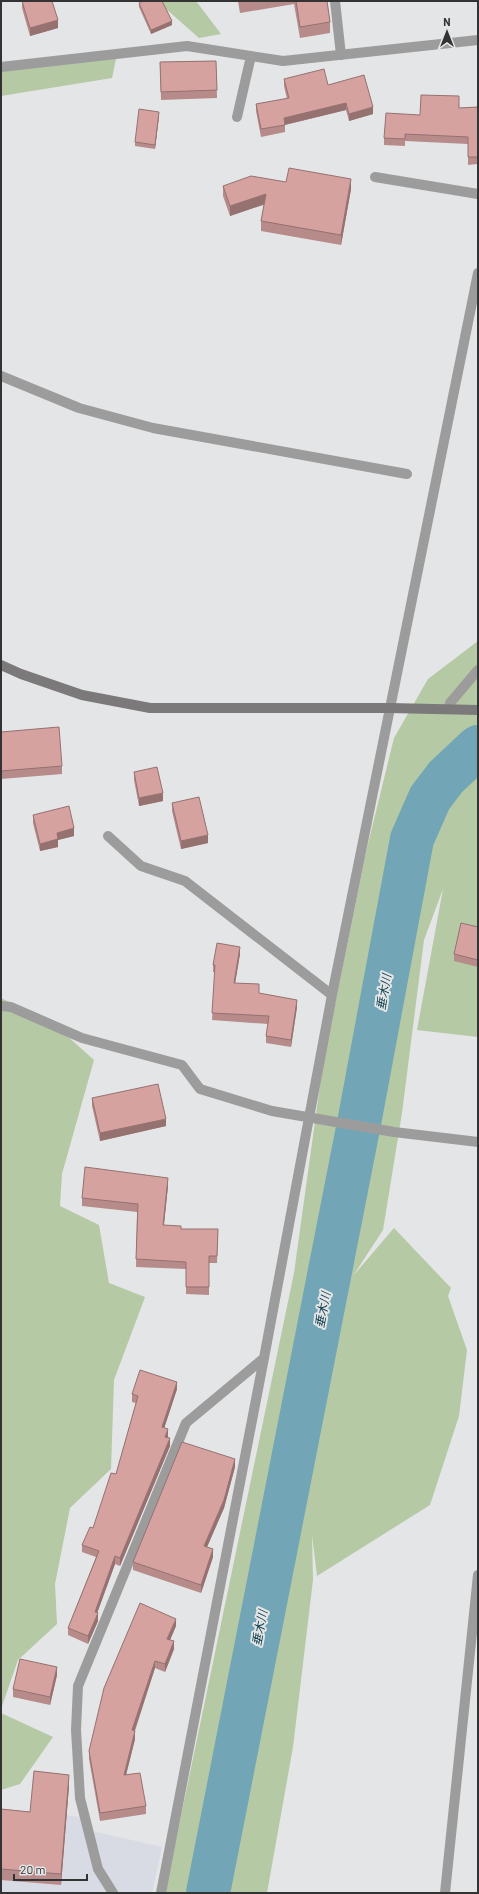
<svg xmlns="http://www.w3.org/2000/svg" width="479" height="1894" viewBox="0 0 479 1894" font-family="Barlow,'Noto Sans JP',sans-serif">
<rect width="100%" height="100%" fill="#e4e5e7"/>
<path fill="#d9dbe4" d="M 1,1811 L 85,1817 L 88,1830 L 162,1847 L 152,1893 L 1,1893 Z"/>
<path fill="#b5c9a5" d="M 157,1 L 196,1 L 221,34 L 199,38 Z
M 117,54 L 112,78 L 1,96 L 1,67 Z
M 478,641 L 478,1037 L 417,1030 L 443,889 L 424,940 L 402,1113 L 383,1230 L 353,1276 L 394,1228 L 451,1288 L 448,1296 L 467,1350 L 459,1416 L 430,1505 L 317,1576 L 312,1535 L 313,1580 L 293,1747 L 267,1893 L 165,1893 L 294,1273 L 323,1064 L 366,852 L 394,738 L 428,679 Z
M 1,998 L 55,1025 L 94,1060 L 62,1174 L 60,1206 L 99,1225 L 109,1283 L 145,1297 L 114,1380 L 111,1469 L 70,1508 L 55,1584 L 57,1624 L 18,1660 L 1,1709 Z
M 1,1713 L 53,1737 L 20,1784 L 1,1790 Z"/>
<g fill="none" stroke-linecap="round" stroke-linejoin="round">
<path stroke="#72a6b7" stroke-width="44" d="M 208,1893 L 360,1118 L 412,839 L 430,798 L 446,777 L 478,747"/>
<path stroke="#9d9c9c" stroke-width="10" d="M 335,1 L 341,55
M 450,703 L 478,670"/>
<path stroke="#9d9c9c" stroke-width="10" d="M 1,67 L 187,46 L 283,61 L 478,40
M 237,117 L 251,56
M 375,177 L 478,194
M 1,376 L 79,408 L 153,428 L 407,474
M 108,836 L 141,866 L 185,881 L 332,995
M 1,1006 L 11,1007 L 82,1038 L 182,1065 L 200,1089 L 272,1111 L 394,1132 L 478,1142
M 113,1893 L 98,1869 L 80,1798 L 76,1730 L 78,1686 L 186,1423 L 264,1358 L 332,995 L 478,273
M 161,1893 L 264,1358
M 445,1893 L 478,1575"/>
<path stroke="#7b7979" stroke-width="10" d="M 1,665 L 21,674 L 82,695 L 150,708 L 390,708 L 478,710"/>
</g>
<path fill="#b78b8a" d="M 22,1 L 58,28 L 30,36 L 22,8 Z
M 238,1 L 327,1 L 330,22 L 330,33 L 300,38 L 294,4 L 240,13 Z
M 139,3 L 172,25 L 151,34 L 139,7 Z
M 216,61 L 217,98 L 161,100 L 160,62 Z
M 284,79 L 328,85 L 373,114 L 349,121 L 346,110 L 285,125 L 285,132 L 261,137 L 256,111 L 256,104 L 287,99 L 284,86 Z
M 478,107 L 478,164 L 468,165 L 468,144 L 405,141 L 405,146 L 384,145 L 384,138 L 420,115 L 459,108 Z
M 159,116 L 155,149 L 135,146 L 135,142 Z
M 286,182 L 351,189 L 341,245 L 261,231 L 261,221 L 264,204 L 230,216 L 223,196 L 223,186 Z
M 1,732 L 62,766 L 62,774 L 1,779 Z
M 134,772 L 163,801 L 139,806 L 134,780 Z
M 172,803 L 208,843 L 181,849 L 172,811 Z
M 33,815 L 74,836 L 58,840 L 58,847 L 40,851 L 33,823 Z
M 478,927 L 478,967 L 454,961 L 454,954 Z
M 240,954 L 235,983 L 259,994 L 297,1007 L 291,1047 L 266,1043 L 266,1036 L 268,1024 L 212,1020 L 215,972 L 213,972 L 213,965 Z
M 92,1098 L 166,1126 L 100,1141 L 92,1106 Z
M 168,1186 L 164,1225 L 181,1229 L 218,1229 L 217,1263 L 209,1263 L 209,1295 L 186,1294 L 186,1269 L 136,1267 L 137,1212 L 82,1206 L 82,1198 Z
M 177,1389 L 164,1428 L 168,1437 L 168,1438 L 170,1446 L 120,1566 L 115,1564 L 97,1613 L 98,1621 L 88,1644 L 68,1635 L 68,1628 L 96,1557 L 82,1552 L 82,1545 L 93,1528 L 116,1474 L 136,1403 L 132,1402 L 132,1394 Z
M 235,1467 L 224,1508 L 207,1547 L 213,1557 L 201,1593 L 133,1570 L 133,1562 Z
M 176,1626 L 170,1640 L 174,1649 L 165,1672 L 155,1668 L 135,1731 L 135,1739 L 126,1775 L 146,1806 L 146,1814 L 100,1821 L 89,1759 L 89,1751 Z
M 57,1675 L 50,1705 L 13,1697 L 13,1689 Z
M 69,1786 L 61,1885 L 1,1880 L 1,1809 L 30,1812 Z"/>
<path fill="#957170" d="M 58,20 L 58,28 L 30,36 L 30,28 Z
M 172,21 L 172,25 L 151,34 L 151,30 Z
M 346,103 L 346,110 L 284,125 L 284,118 Z
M 373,107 L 373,114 L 349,121 L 349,114 Z
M 159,112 L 159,116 L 155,149 L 155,145 Z
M 351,179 L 351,189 L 341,245 L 341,235 Z
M 266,194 L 266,204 L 230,216 L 230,206 Z
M 163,793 L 163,801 L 139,806 L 139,798 Z
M 74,828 L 74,836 L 58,840 L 58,847 L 40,851 L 40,844 L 57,833 Z
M 208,835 L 208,843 L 181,849 L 181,841 Z
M 240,947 L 240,954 L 234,990 L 234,983 Z
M 297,1000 L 297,1007 L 291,1047 L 291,1040 Z
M 166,1119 L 166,1126 L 100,1141 L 100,1133 Z
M 168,1178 L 168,1186 L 163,1233 L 163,1225 Z
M 177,1382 L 177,1389 L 162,1435 L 162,1427 Z
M 168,1429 L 168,1437 L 165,1445 L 165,1437 Z
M 170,1438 L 170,1446 L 120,1566 L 120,1558 Z
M 235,1459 L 235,1467 L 224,1508 L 204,1554 L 204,1546 Z
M 213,1549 L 213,1557 L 201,1593 L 201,1585 Z
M 115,1556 L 115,1564 L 95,1619 L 95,1612 Z
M 98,1613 L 98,1621 L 88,1644 L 88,1636 Z
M 176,1619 L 176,1626 L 167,1647 L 167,1639 Z
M 174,1641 L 174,1649 L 165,1672 L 165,1664 Z
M 155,1661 L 155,1668 L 132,1738 L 132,1730 Z
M 57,1667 L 57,1675 L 50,1705 L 50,1697 Z
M 135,1731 L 135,1739 L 124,1783 L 124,1775 Z
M 69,1775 L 69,1786 L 61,1885 L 61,1874 Z"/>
<path fill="#d5a2a0" stroke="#957170" d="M 22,1 L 52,1 L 58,20 L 30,28 Z
M 143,1 L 162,1 L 172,21 L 151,30 L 139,3 Z
M 296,1 L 327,1 L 330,22 L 300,27 Z
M 216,61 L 217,90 L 161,92 L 160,62 Z
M 324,69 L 328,85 L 364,75 L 373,107 L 349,114 L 346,103 L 284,118 L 285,125 L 261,129 L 256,104 L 289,98 L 284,79 Z
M 421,95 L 459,96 L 459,108 L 478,107 L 478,157 L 468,157 L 468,137 L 405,134 L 405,139 L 384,138 L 386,113 L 420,115 Z
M 139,109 L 159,112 L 155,145 L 135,142 Z
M 289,168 L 351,179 L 341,235 L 261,221 L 266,194 L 230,206 L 223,186 L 251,176 L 286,182 Z
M 59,727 L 62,766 L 1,771 L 1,732 Z
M 157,767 L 163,793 L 139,798 L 134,772 Z
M 199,797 L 208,835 L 181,841 L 172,803 Z
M 69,806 L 74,828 L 57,833 L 58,839 L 40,844 L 33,815 Z
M 461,923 L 478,927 L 478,960 L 454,954 Z
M 217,943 L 240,947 L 234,983 L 259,984 L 259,993 L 297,1000 L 291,1040 L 266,1036 L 269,1016 L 212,1013 L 215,965 L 213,965 Z
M 158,1084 L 166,1119 L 100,1133 L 92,1098 Z
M 85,1167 L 168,1178 L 163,1225 L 181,1226 L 181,1229 L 218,1229 L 217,1256 L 209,1256 L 209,1287 L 186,1287 L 186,1262 L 136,1259 L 138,1204 L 82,1198 Z
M 140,1370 L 177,1382 L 162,1427 L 168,1429 L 165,1437 L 170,1438 L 120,1558 L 115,1556 L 95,1612 L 98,1613 L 88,1636 L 68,1628 L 99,1551 L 82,1545 L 90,1527 L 93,1528 L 111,1473 L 116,1474 L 138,1396 L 132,1394 Z
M 182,1442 L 235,1459 L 224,1500 L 204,1546 L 213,1549 L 201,1585 L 133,1562 Z
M 140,1603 L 176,1619 L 167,1639 L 174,1641 L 165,1664 L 155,1661 L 132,1730 L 135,1731 L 124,1775 L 140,1773 L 146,1806 L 100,1813 L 89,1751 L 104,1688 Z
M 20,1659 L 57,1667 L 50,1697 L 13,1689 Z
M 34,1771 L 69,1775 L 61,1874 L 1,1869 L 1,1809 L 30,1812 Z"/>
<g text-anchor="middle" stroke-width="4" stroke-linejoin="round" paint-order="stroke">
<g font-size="12" font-style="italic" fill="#0a3c48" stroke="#e4e5e7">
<text transform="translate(384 992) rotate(-80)" y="4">垂木川</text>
<text transform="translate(323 1310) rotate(-79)" y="4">垂木川</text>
<text transform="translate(260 1628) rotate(-79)" y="4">垂木川</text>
</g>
</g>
<rect width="479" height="1894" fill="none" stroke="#333333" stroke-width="4"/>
<g transform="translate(447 32)" stroke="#e4e5e7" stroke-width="3" paint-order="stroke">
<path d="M0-3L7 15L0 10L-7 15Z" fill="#333333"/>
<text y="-6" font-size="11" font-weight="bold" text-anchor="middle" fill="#333333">N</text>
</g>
<path d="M14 1874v6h73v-6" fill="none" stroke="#333333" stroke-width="2"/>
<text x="20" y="1874" font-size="12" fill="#333333" stroke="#e4e5e7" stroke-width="3" paint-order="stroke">20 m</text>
</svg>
